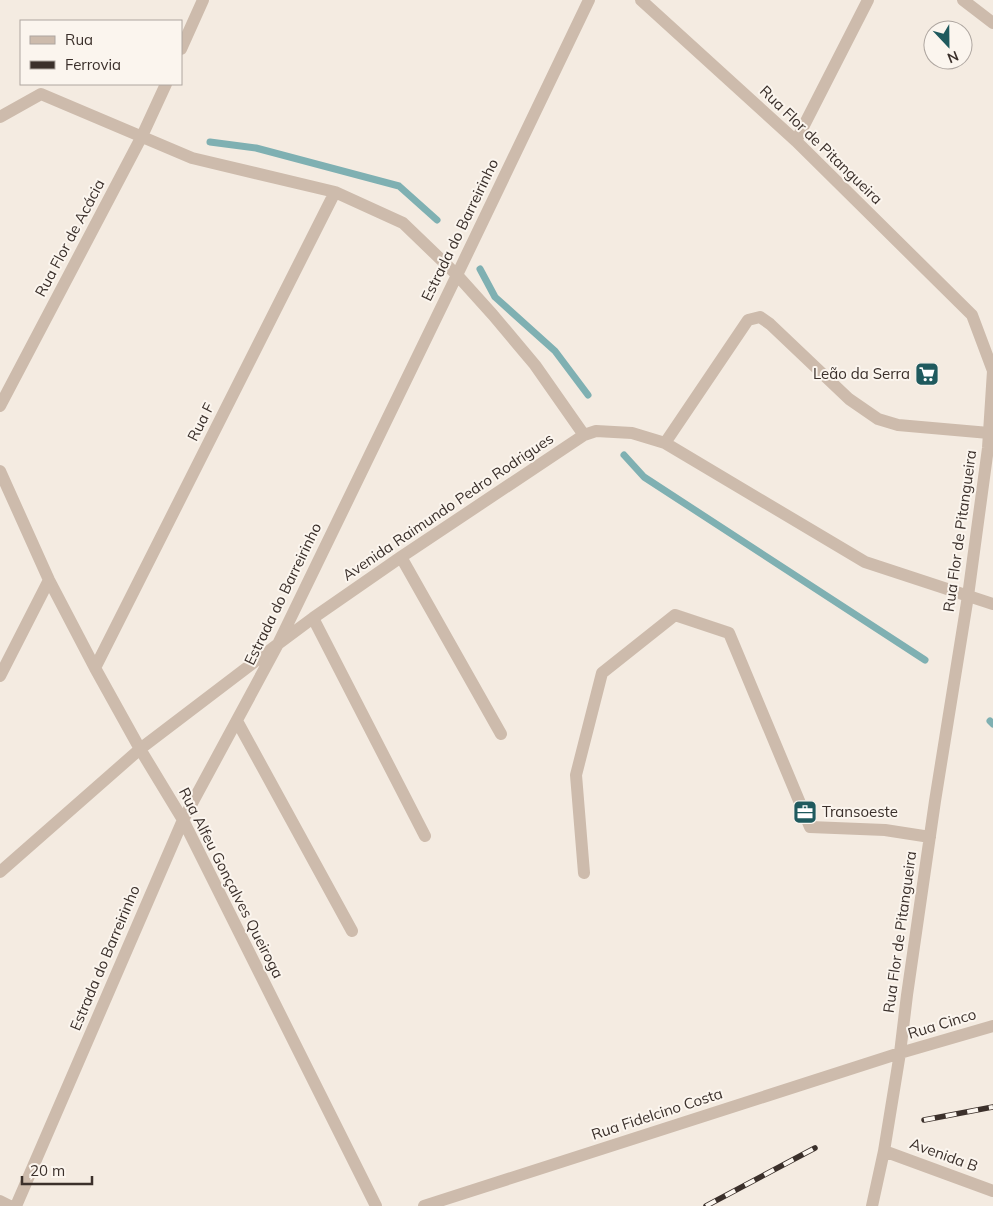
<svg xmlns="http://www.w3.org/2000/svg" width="993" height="1206" viewBox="0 0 993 1206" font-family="Mulish,sans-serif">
<rect width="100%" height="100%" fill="#f4ebe1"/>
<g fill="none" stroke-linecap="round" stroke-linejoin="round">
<path stroke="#7fb0b2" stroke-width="7" d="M 210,142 L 256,148 L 399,186 L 437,220
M 480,269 L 495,297 L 555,351 L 588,395
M 624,455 L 644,477 L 925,660
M 990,721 L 993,724"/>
<path stroke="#cdbbac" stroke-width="12" d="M 641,0 L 796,141 L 972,315 L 993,371 L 988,448 L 968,596 L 935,801 L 907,995 L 900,1053 L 884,1151 L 872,1206
M 963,0 L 993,23
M 181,49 L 203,0
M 0,117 L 41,94 L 192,158 L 335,192 L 403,223 L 457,275 L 493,315 L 535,365 L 584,435
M 796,141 L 868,0
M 0,406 L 142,136 L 166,84
M 665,443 L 748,320 L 760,317 L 770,324 L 849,399 L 878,419 L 898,425 L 989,433
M 0,471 L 49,580 L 95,668 L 140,749 L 183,820 L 376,1206
M 401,557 L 501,734
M 313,618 L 425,836
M 95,668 L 335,192
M 0,676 L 49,580
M 237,721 L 352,931
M 0,872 L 140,749 L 278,644 L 313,618 L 401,557 L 584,435 L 596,431 L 632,433 L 665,443 L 865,562 L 993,604
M 584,873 L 576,775 L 602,673 L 675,615 L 729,633 L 810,827 L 885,830 L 930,837
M 884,1151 L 993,1191
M 0,1201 L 10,1206
M 16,1206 L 183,820 L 278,644 L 457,275 L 589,0
M 424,1206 L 900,1053 L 993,1026"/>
<g stroke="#3b302b" stroke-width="5.5">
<path id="rail" d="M 924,1120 L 993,1107
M 706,1206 L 815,1148"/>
</g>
<use href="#rail" stroke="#fbf5ee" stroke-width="4" stroke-dasharray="11" stroke-linecap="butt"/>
</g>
<defs>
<g id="supermarket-square" transform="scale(1.25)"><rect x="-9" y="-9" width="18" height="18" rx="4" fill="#1f5a5e" stroke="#fbf5ee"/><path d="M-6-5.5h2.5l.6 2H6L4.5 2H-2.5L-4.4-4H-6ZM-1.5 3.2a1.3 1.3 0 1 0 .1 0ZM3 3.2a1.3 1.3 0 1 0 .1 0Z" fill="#fff"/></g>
<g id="office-square" transform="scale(1.25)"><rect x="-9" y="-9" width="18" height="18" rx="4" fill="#1f5a5e" stroke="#fbf5ee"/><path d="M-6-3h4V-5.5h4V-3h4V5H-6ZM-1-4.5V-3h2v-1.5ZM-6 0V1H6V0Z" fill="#fff"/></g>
</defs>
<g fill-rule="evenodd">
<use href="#supermarket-square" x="927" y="374"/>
<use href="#office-square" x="805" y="812"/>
</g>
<g text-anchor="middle" stroke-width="4" stroke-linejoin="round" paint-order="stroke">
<g font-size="15" fill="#3b302b" stroke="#fbf5ee">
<text transform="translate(821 145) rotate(44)" y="5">Rua Flor de Pitangueira</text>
<text transform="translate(460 230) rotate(-64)" y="5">Estrada do Barreirinho</text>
<text transform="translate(70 238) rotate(-62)" y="5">Rua Flor de Acácia</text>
<text transform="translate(201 422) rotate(-63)" y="5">Rua F</text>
<text transform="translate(448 507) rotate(-34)" y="5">Avenida Raimundo Pedro Rodrigues</text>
<text transform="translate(960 531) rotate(-82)" y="5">Rua Flor de Pitangueira</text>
<text transform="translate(283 594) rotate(-64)" y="5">Estrada do Barreirinho</text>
<text transform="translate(231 883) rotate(63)" y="5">Rua Alfeu Gonçalves Queiroga</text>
<text transform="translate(900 932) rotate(-82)" y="5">Rua Flor de Pitangueira</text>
<text transform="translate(105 958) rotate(-67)" y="5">Estrada do Barreirinho</text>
<text transform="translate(942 1024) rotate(-17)" y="5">Rua Cinco</text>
<text transform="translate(657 1114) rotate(-18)" y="5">Rua Fidelcino Costa</text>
<text transform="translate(944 1155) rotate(20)" y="5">Avenida B</text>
</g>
<g font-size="15" fill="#3b302b" stroke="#fbf5ee" text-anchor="end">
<text x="910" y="379">Leão da Serra</text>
<text x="822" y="817" text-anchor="start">Transoeste</text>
</g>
</g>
<rect x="20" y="20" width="162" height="65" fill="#fbf5ee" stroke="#aea6a0"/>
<rect x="30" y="36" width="25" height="8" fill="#cdbbac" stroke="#aea6a0"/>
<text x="65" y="45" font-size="15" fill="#3b302b">Rua</text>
<rect x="30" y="61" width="25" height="8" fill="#3b302b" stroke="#aea6a0"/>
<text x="65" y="70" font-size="15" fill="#3b302b">Ferrovia</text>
<g transform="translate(948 45) rotate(158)"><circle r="24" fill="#fbf5ee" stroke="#aea6a0"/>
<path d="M0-4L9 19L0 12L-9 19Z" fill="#1f5a5e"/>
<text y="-8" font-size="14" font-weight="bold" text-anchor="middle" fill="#3b302b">N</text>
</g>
<path d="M22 1176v8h70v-8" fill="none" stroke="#3b302b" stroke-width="2.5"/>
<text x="30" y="1176" font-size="15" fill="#3b302b" stroke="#fbf5ee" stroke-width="4" paint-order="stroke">20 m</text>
</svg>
